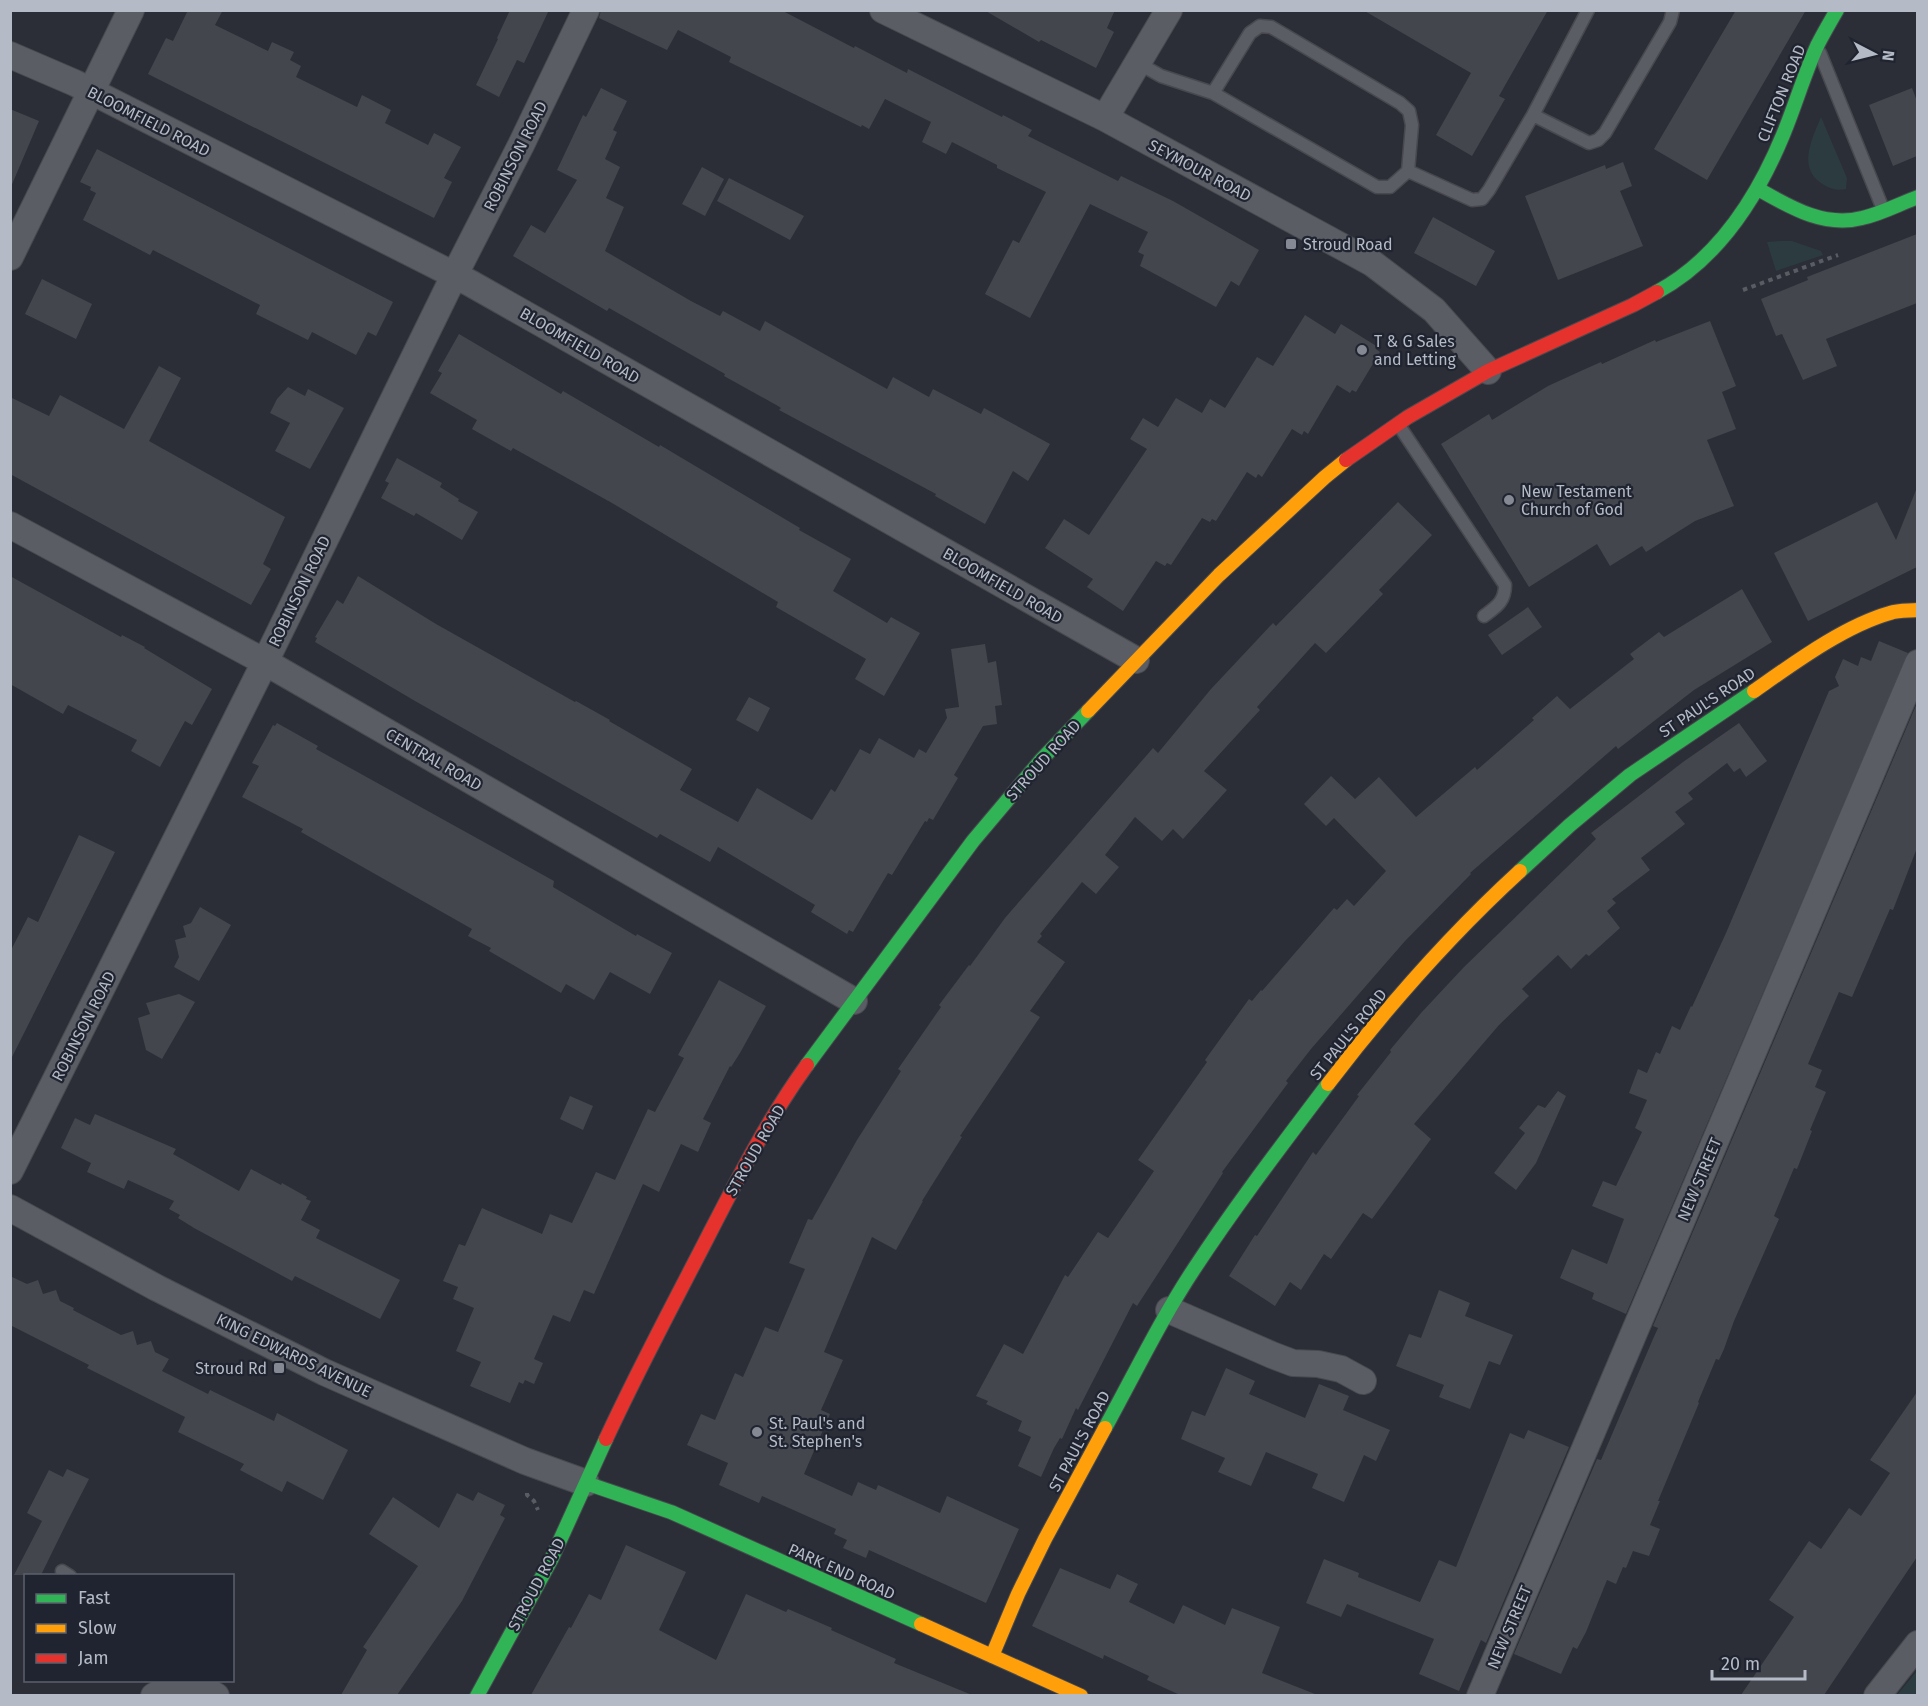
<svg xmlns="http://www.w3.org/2000/svg" width="1928" height="1706" viewBox="0 0 1928 1706" font-family="'Fira Sans',sans-serif">
<rect width="100%" height="100%" fill="#2b2e36"/>
<path fill="#2c3b3f" d="M 1821,117 L 1847,178 L 1846,189 C 1838,191 1831,189 1824,185 C 1796,169 1812,139 1821,117 Z
M 1781,241 L 1792,241 L 1821,251 L 1823,255 L 1776,271 L 1767,242 Z
M 1917,1671 L 1917,1695 L 1897,1695 Z"/>
<path fill="#43464d" d="M 188,10 L 223,10 L 215,25 L 268,51 L 272,42 L 294,52 L 290,60 L 301,66 L 296,77 L 357,107 L 362,95 L 391,110 L 385,123 L 428,145 L 434,133 L 461,147 L 444,178 L 452,182 L 434,218 L 148,74 L 166,38 L 173,41 Z
M 510,10 L 549,10 L 524,63 L 517,60 L 499,97 L 476,85 L 498,39 L 497,38 Z
M 601,10 L 781,10 L 854,48 L 855,46 L 907,73 L 908,69 L 1002,117 L 1003,115 L 1032,130 L 1028,136 L 1118,181 L 1121,176 L 1173,201 L 1259,250 L 1239,286 L 1231,281 L 1216,307 L 1140,266 L 1144,255 L 1138,252 L 1148,232 L 1090,204 L 1030,318 L 985,294 L 1013,240 L 1019,243 L 1046,192 L 997,168 L 997,165 L 952,142 L 946,154 L 922,142 L 931,122 L 885,99 L 869,129 L 862,125 L 861,127 L 729,62 L 731,57 L 678,30 L 667,50 L 599,18 Z
M 984,10 L 1115,10 L 1107,28 L 1114,32 L 1096,68 L 1041,40 L 1039,42 Z
M 1363,10 L 1548,10 L 1499,96 L 1505,99 L 1472,156 L 1436,135 L 1471,73 Z
M 1736,10 L 1806,10 L 1707,180 L 1654,149 Z
M 601,88 L 627,101 L 613,130 L 617,132 L 605,159 L 620,167 L 606,198 L 624,207 L 605,251 L 691,301 L 720,316 L 723,311 L 760,331 L 765,321 L 887,389 L 893,377 L 929,397 L 933,389 L 981,414 L 984,408 L 1050,444 L 1028,481 L 1013,471 L 985,524 L 935,496 L 936,494 L 779,410 L 781,408 L 778,406 L 724,376 L 725,374 L 609,308 L 607,311 L 513,256 L 531,225 L 545,233 L 577,180 L 557,170 L 583,115 L 586,117 Z
M 1912,88 L 1917,101 L 1917,156 L 1893,166 L 1869,105 Z
M 10,109 L 39,121 L 10,189 Z
M 97,149 L 393,302 L 376,336 L 368,332 L 356,355 L 312,332 L 308,340 L 256,314 L 260,305 L 153,250 L 150,255 L 83,220 L 96,193 L 90,190 L 91,187 L 80,182 Z
M 1623,162 L 1632,186 L 1620,191 L 1643,246 L 1558,280 L 1525,196 L 1605,165 L 1606,169 Z
M 702,167 L 724,179 L 705,216 L 682,204 Z
M 729,178 L 804,216 L 790,240 L 717,201 Z
M 1433,217 L 1495,251 L 1476,286 L 1414,253 Z
M 1917,234 L 1917,303 L 1826,339 L 1837,366 L 1803,380 L 1782,334 L 1776,336 L 1761,299 L 1808,280 L 1807,277 Z
M 42,279 L 92,304 L 76,339 L 25,314 Z
M 1305,315 L 1335,334 L 1341,324 L 1378,347 L 1376,349 L 1380,352 L 1356,392 L 1352,390 L 1350,393 L 1337,385 L 1308,434 L 1304,431 L 1302,435 L 1292,429 L 1262,477 L 1258,474 L 1256,478 L 1247,472 L 1216,521 L 1212,519 L 1210,522 L 1202,518 L 1171,565 L 1167,563 L 1165,566 L 1156,561 L 1123,611 L 1087,587 L 1093,579 L 1045,548 L 1064,519 L 1089,535 L 1147,449 L 1130,439 L 1143,418 L 1158,427 L 1176,398 L 1202,413 L 1210,399 L 1225,408 L 1257,357 L 1273,366 Z
M 1710,321 L 1736,386 L 1722,392 L 1736,429 L 1707,440 L 1734,506 L 1695,521 L 1646,552 L 1642,546 L 1610,566 L 1597,544 L 1529,587 L 1441,444 L 1489,414 L 1492,420 L 1548,386 L 1583,370 L 1601,362 L 1602,364 L 1655,340 L 1656,342 Z
M 459,334 L 561,394 L 563,391 L 659,447 L 660,445 L 697,467 L 800,528 L 799,530 L 851,559 L 833,591 L 887,623 L 891,617 L 920,633 L 884,696 L 855,679 L 866,659 L 776,607 L 778,602 L 612,503 L 513,448 L 511,451 L 472,429 L 477,420 L 430,393 L 442,373 L 438,371 Z
M 159,366 L 181,378 L 149,441 L 285,517 L 263,564 L 271,569 L 251,605 L 10,474 L 10,397 L 49,416 L 60,395 L 124,429 Z
M 288,387 L 305,396 L 308,389 L 344,408 L 310,469 L 275,451 L 290,423 L 270,413 L 277,399 Z
M 397,458 L 442,483 L 440,487 L 459,499 L 458,501 L 478,512 L 462,540 L 416,513 L 414,516 L 381,498 L 389,483 L 385,481 Z
M 1916,490 L 1917,490 L 1917,567 L 1808,621 L 1774,553 L 1877,502 L 1896,540 Z
M 1398,502 L 1432,535 L 1379,590 L 1383,594 L 1326,653 L 1315,643 L 1257,707 L 1260,710 L 1204,771 L 1227,790 L 1183,839 L 1173,829 L 1162,841 L 1135,817 L 1105,855 L 1119,867 L 1096,894 L 1082,882 L 1040,934 L 1042,936 L 1037,942 L 1065,962 L 1030,1011 L 1040,1017 L 960,1136 L 962,1137 L 922,1201 L 923,1201 L 896,1250 L 872,1237 L 824,1352 L 843,1360 L 821,1410 L 830,1414 L 804,1474 L 852,1496 L 858,1482 L 876,1490 L 878,1485 L 940,1513 L 947,1496 L 1019,1529 L 986,1603 L 869,1550 L 866,1558 L 843,1548 L 847,1540 L 834,1534 L 836,1529 L 762,1496 L 759,1503 L 719,1485 L 728,1463 L 687,1445 L 701,1414 L 715,1420 L 735,1373 L 743,1377 L 765,1327 L 778,1332 L 805,1269 L 789,1263 L 808,1219 L 812,1220 L 857,1140 L 901,1071 L 898,1069 L 941,1007 L 939,1005 L 969,965 L 970,966 L 1005,918 L 1153,748 L 1158,753 L 1211,689 L 1273,623 L 1276,626 Z
M 10,576 L 121,637 L 122,635 L 145,647 L 144,648 L 212,689 L 192,725 L 185,721 L 160,767 L 131,751 L 137,740 L 68,705 L 63,714 L 10,684 Z
M 358,576 L 436,624 L 575,702 L 576,701 L 610,720 L 609,721 L 692,769 L 680,790 L 738,822 L 757,788 L 812,820 L 831,789 L 835,792 L 860,749 L 870,754 L 879,738 L 914,758 L 919,749 L 926,753 L 947,718 L 945,709 L 959,707 L 951,649 L 985,644 L 988,663 L 996,661 L 1002,705 L 995,706 L 997,724 L 983,726 L 954,775 L 958,778 L 933,820 L 929,818 L 927,822 L 925,821 L 892,875 L 888,873 L 853,932 L 849,930 L 847,934 L 811,912 L 815,905 L 718,847 L 710,862 L 660,834 L 657,838 L 415,701 L 315,642 L 317,638 L 315,637 L 337,600 L 343,604 Z
M 1742,589 L 1772,642 L 1694,690 L 1618,749 L 1616,746 L 1470,873 L 1471,874 L 1405,941 L 1311,1049 L 1286,1081 L 1288,1083 L 1222,1172 L 1223,1173 L 1137,1306 L 1133,1303 L 1078,1410 L 1076,1408 L 1062,1439 L 1060,1438 L 1054,1448 L 1041,1477 L 1018,1466 L 1031,1437 L 1018,1431 L 1022,1421 L 986,1404 L 988,1401 L 976,1396 L 1004,1344 L 1023,1354 L 1065,1275 L 1068,1277 L 1098,1232 L 1108,1238 L 1154,1171 L 1138,1160 L 1207,1062 L 1205,1060 L 1249,999 L 1252,1001 L 1261,990 L 1262,991 L 1334,908 L 1337,910 L 1347,899 L 1354,906 L 1386,871 L 1334,818 L 1326,826 L 1304,804 L 1331,776 L 1355,799 L 1379,777 L 1416,817 L 1475,767 L 1477,770 L 1534,720 L 1532,718 L 1557,696 L 1570,709 L 1634,659 L 1630,654 L 1659,632 L 1664,637 Z
M 1528,607 L 1542,627 L 1502,655 L 1488,635 Z
M 1879,641 L 1908,653 L 1626,1314 L 1592,1299 L 1594,1293 L 1560,1278 L 1572,1249 L 1607,1264 L 1624,1219 L 1592,1206 L 1603,1181 L 1616,1186 L 1642,1132 L 1635,1128 L 1647,1100 L 1629,1093 L 1638,1069 L 1647,1073 L 1656,1052 L 1660,1054 L 1672,1026 L 1680,1030 L 1691,1006 L 1692,1007 L 1726,933 L 1829,691 L 1839,686 L 1835,677 L 1843,659 L 1858,666 L 1861,657 L 1871,661 Z
M 749,697 L 770,708 L 758,732 L 736,720 Z
M 1917,703 L 1917,848 L 1893,910 L 1890,909 L 1852,997 L 1839,992 L 1808,1064 L 1822,1070 L 1815,1087 L 1826,1092 L 1810,1130 L 1812,1131 L 1797,1169 L 1794,1168 L 1774,1216 L 1779,1219 L 1734,1321 L 1724,1349 L 1719,1360 L 1716,1359 L 1698,1402 L 1699,1403 L 1658,1501 L 1660,1501 L 1650,1525 L 1660,1529 L 1654,1544 L 1649,1556 L 1633,1551 L 1626,1568 L 1623,1567 L 1616,1584 L 1607,1580 L 1586,1632 L 1577,1649 L 1573,1647 L 1561,1674 L 1514,1654 L 1597,1459 L 1601,1460 L 1653,1339 L 1658,1328 L 1653,1326 Z
M 277,723 L 318,746 L 316,749 L 554,881 L 553,887 L 636,936 L 637,934 L 672,953 L 650,994 L 610,972 L 594,1000 L 566,984 L 561,993 L 489,951 L 491,948 L 468,936 L 472,929 L 301,832 L 303,829 L 242,797 L 259,766 L 252,763 L 273,725 L 275,726 Z
M 1739,723 L 1767,761 L 1746,777 L 1740,768 L 1734,772 L 1727,763 L 1688,793 L 1693,799 L 1675,812 L 1685,824 L 1641,858 L 1650,870 L 1612,899 L 1616,903 L 1607,911 L 1620,928 L 1589,956 L 1586,954 L 1571,969 L 1558,955 L 1522,989 L 1529,996 L 1499,1025 L 1414,1124 L 1431,1139 L 1372,1219 L 1363,1213 L 1331,1259 L 1324,1254 L 1301,1290 L 1290,1282 L 1275,1306 L 1229,1276 L 1255,1235 L 1257,1236 L 1313,1152 L 1316,1155 L 1359,1096 L 1357,1095 L 1391,1052 L 1390,1050 L 1421,1013 L 1464,967 L 1596,839 L 1591,833 L 1683,762 Z
M 79,835 L 115,852 L 10,1061 L 10,952 L 28,917 L 38,922 Z
M 200,907 L 231,925 L 199,981 L 174,967 L 179,957 L 175,940 L 186,937 L 183,926 L 191,923 Z
M 719,980 L 766,1006 L 740,1053 L 731,1067 L 730,1066 L 703,1119 L 711,1123 L 698,1152 L 681,1144 L 659,1192 L 643,1184 L 594,1294 L 584,1290 L 570,1322 L 553,1315 L 534,1359 L 543,1363 L 534,1384 L 525,1380 L 523,1384 L 519,1382 L 510,1403 L 470,1386 L 481,1362 L 456,1351 L 474,1308 L 453,1299 L 458,1287 L 443,1281 L 459,1244 L 465,1246 L 482,1208 L 542,1234 L 550,1214 L 572,1223 L 596,1172 L 615,1180 L 648,1109 L 655,1112 L 684,1058 L 678,1055 Z
M 179,994 L 195,1002 L 162,1059 L 146,1050 L 138,1018 L 150,1014 L 146,1003 Z
M 1558,1091 L 1566,1096 L 1536,1163 L 1516,1190 L 1494,1173 L 1525,1133 L 1519,1128 L 1538,1105 L 1545,1108 Z
M 570,1096 L 593,1106 L 583,1130 L 560,1119 Z
M 95,1114 L 176,1149 L 173,1154 L 239,1191 L 251,1169 L 281,1185 L 282,1183 L 307,1197 L 306,1199 L 311,1201 L 301,1220 L 320,1230 L 316,1238 L 400,1280 L 380,1319 L 295,1276 L 292,1281 L 194,1228 L 178,1218 L 180,1215 L 169,1209 L 174,1201 L 128,1180 L 124,1189 L 87,1172 L 91,1163 L 61,1148 L 75,1118 L 90,1125 Z
M 10,1276 L 27,1284 L 38,1280 L 43,1294 L 56,1290 L 60,1301 L 74,1308 L 73,1310 L 121,1335 L 133,1331 L 137,1345 L 151,1341 L 155,1352 L 169,1359 L 162,1371 L 208,1394 L 210,1390 L 274,1421 L 277,1413 L 348,1450 L 323,1500 L 287,1481 L 282,1492 L 240,1470 L 244,1464 L 178,1432 L 185,1417 L 87,1368 L 89,1365 L 10,1325 Z
M 1439,1290 L 1470,1303 L 1465,1316 L 1513,1335 L 1500,1365 L 1489,1361 L 1470,1409 L 1439,1397 L 1444,1385 L 1396,1366 L 1409,1334 L 1421,1338 Z
M 1226,1368 L 1255,1381 L 1249,1394 L 1305,1418 L 1319,1384 L 1349,1396 L 1343,1410 L 1390,1430 L 1376,1461 L 1364,1455 L 1344,1502 L 1312,1488 L 1318,1474 L 1266,1452 L 1251,1486 L 1218,1472 L 1225,1458 L 1181,1439 L 1192,1411 L 1205,1416 Z
M 1917,1392 L 1917,1557 L 1824,1695 L 1741,1695 L 1794,1617 L 1769,1600 L 1809,1541 L 1821,1549 L 1849,1508 L 1861,1516 L 1890,1473 L 1870,1460 Z
M 1528,1430 L 1569,1447 L 1486,1643 L 1481,1640 L 1459,1691 L 1419,1674 L 1434,1639 L 1347,1604 L 1341,1617 L 1306,1603 L 1324,1559 L 1359,1573 L 1358,1577 L 1420,1602 L 1439,1560 L 1456,1567 L 1510,1433 L 1524,1439 Z
M 67,1469 L 89,1479 L 67,1522 L 41,1575 L 14,1575 L 42,1521 L 27,1513 L 49,1470 L 63,1477 Z
M 478,1492 L 505,1505 L 500,1515 L 505,1518 L 462,1601 L 397,1695 L 341,1695 L 367,1650 L 363,1647 L 418,1566 L 369,1534 L 393,1497 L 439,1528 L 457,1493 L 473,1501 Z
M 626,1545 L 686,1572 L 659,1630 L 716,1660 L 746,1594 L 786,1612 L 788,1609 L 832,1628 L 831,1630 L 896,1659 L 894,1663 L 972,1695 L 531,1695 L 569,1627 L 571,1628 L 589,1594 L 601,1600 Z
M 1060,1568 L 1110,1589 L 1117,1574 L 1138,1584 L 1129,1602 L 1174,1624 L 1183,1605 L 1225,1625 L 1232,1608 L 1280,1627 L 1262,1673 L 1315,1694 L 1315,1695 L 1180,1695 L 1147,1680 L 1149,1676 L 1104,1655 L 1103,1659 L 1032,1626 Z"/>
<g fill="none" stroke-linecap="round" stroke-linejoin="round">
<g stroke="#47494f" stroke-width="15">
<path id="lane" d="M 1588,10 L 1533,115 L 1589,143 L 1598,140 L 1605,133 L 1670,22 L 1673,10
M 1820,53 L 1883,209
M 1138,63 L 1161,76 L 1213,93 L 1377,187 L 1390,187 L 1408,171 L 1412,125 L 1409,111 L 1400,103 L 1271,27 L 1260,26 L 1250,33 L 1213,93
M 1408,171 L 1472,200 L 1482,199 L 1489,190 L 1533,115
M 1398,424 L 1505,585 C 1505,602 1496,607 1484,616
M 62,1571 L 70,1576"/>
</g>
<g stroke="#47494f" stroke-width="28">
<path id="street" d="M 883,10 L 1105,118 L 1372,263 L 1434,310 L 1488,371
M 10,55 L 75,83 L 470,283 L 1136,660
M 1105,118 L 1169,10
M 10,257 L 131,10
M 10,525 L 265,662 L 854,1001
M 10,1171 L 265,662 L 454,276 L 521,145 L 586,10
M 10,1208 L 157,1288 L 324,1372 L 525,1461 L 586,1483
M 1169,1310 L 1272,1355 L 1293,1363 L 1318,1364 L 1341,1369 L 1363,1381
M 154,1696 C 178,1682 193,1680 216,1696
M 1480,1696 L 1918,663
M 1877,1696 L 1918,1644"/>
</g>
<g stroke="#47494f" stroke-width="16">
<path id="fast" d="M 1758,189 C 1790,207 1824,228 1862,218 C 1881,214 1899,204 1918,197
M 1657,292 C 1718,259 1757,198 1783,135 C 1795,106 1804,75 1817,46 C 1823,34 1830,22 1837,10
M 1520,871 L 1570,825 L 1630,775 L 1754,691
M 807,1065 L 973,841 L 1042,759 L 1088,711
M 1105,1428 C 1134,1375 1161,1319 1194,1269 C 1236,1205 1282,1145 1328,1084
M 586,1483 L 671,1512 L 921,1624
M 477,1696 L 551,1560 L 606,1439"/>
</g>
<g stroke="#47494f" stroke-width="16">
<path id="slow" d="M 1754,691 C 1794,663 1844,626 1890,613 C 1899,610 1909,611 1918,610
M 1088,711 L 1219,575 L 1325,477 L 1346,460
M 1328,1084 C 1386,1008 1449,936 1520,871
M 921,1624 L 1081,1696
M 992,1656 L 1018,1594 L 1045,1539 L 1105,1428"/>
</g>
<g stroke="#47494f" stroke-width="16">
<path id="jam" d="M 1346,460 L 1408,417 L 1488,371 L 1633,305 L 1657,292
M 606,1439 C 635,1376 668,1314 700,1252 C 733,1188 765,1123 807,1065"/>
</g>
<path stroke="#595c62" stroke-width="4" stroke-dasharray="4.5 4.5" stroke-linecap="butt" d="M 1743,290 L 1838,255
M 527,1493 L 527,1495 L 534,1501 L 538,1510"/>
<use href="#lane" stroke="#5b5d64" stroke-width="12"/>
<use href="#street" stroke="#5b5d64" stroke-width="26"/>
<use href="#fast" stroke="#30b455" stroke-width="14"/>
<use href="#slow" stroke="#ff9f0a" stroke-width="14"/>
<use href="#jam" stroke="#e5322d" stroke-width="14"/>
</g>
<g fill="#858994" stroke="#1f2430" stroke-width="2">
<rect x="1285" y="238" width="12" height="12" rx="3"/>
<circle cx="1362" cy="350" r="6"/>
<circle cx="1509" cy="500" r="6"/>
<rect x="273" y="1362" width="12" height="12" rx="3"/>
<circle cx="757" cy="1432" r="6"/>
</g>
<g text-anchor="middle" stroke-width="4.5" stroke-linejoin="round" paint-order="stroke">
<g font-size="16" fill="#b5bac7" stroke="#1f2430">
<text transform="translate(1781 93) rotate(-68)" y="6">CLIFTON ROAD</text>
<text transform="translate(149 121) rotate(27)" y="6">BLOOMFIELD ROAD</text>
<text transform="translate(515 156) rotate(-63)" y="6">ROBINSON ROAD</text>
<text transform="translate(1200 170) rotate(28)" y="6">SEYMOUR ROAD</text>
<text transform="translate(580 345) rotate(30)" y="6">BLOOMFIELD ROAD</text>
<text transform="translate(1003 585) rotate(30)" y="6">BLOOMFIELD ROAD</text>
<text transform="translate(299 591) rotate(-64)" y="6">ROBINSON ROAD</text>
<text transform="translate(1707 702) rotate(-34)" y="6">ST PAUL'S ROAD</text>
<text transform="translate(434 759) rotate(30)" y="6">CENTRAL ROAD</text>
<text transform="translate(1043 760) rotate(-48)" y="6">STROUD ROAD</text>
<text transform="translate(83 1026) rotate(-63)" y="6">ROBINSON ROAD</text>
<text transform="translate(1348 1034) rotate(-51)" y="6">ST PAUL'S ROAD</text>
<text transform="translate(755 1150) rotate(-60)" y="6">STROUD ROAD</text>
<text transform="translate(1699 1179) rotate(-67)" y="6">NEW STREET</text>
<text transform="translate(294 1355) rotate(26)" y="6">KING EDWARDS AVENUE</text>
<text transform="translate(1079 1441) rotate(-62)" y="6">ST PAUL'S ROAD</text>
<text transform="translate(842 1571) rotate(24)" y="6">PARK END ROAD</text>
<text transform="translate(536 1584) rotate(-62)" y="6">STROUD ROAD</text>
<text transform="translate(1509 1627) rotate(-67)" y="6">NEW STREET</text>
</g>
<g font-size="16" fill="#b5bac7" stroke="#1f2430" text-anchor="start">
<text x="1303" y="250">Stroud Road</text>
<text x="1374" y="347">T &amp; G Sales<tspan x="1374" dy="18">and Letting</tspan></text>
<text x="1521" y="497">New Testament<tspan x="1521" dy="18">Church of God</tspan></text>
<text x="267" y="1374" text-anchor="end">Stroud Rd</text>
<text x="769" y="1429">St. Paul's and<tspan x="769" dy="18">St. Stephen's</tspan></text>
</g>
</g>
<rect width="1928" height="1706" fill="none" stroke="#b5bac7" stroke-width="24"/>
<rect x="24" y="1574" width="210" height="108" fill="#1f2430" stroke="#5b606c" stroke-width="1.5"/>
<rect x="36" y="1594" width="30" height="9" fill="#30b455" stroke="#5b606c" stroke-width="1.5"/>
<text x="78" y="1604" font-size="18" fill="#b5bac7">Fast</text>
<rect x="36" y="1624" width="30" height="9" fill="#ff9f0a" stroke="#5b606c" stroke-width="1.5"/>
<text x="78" y="1634" font-size="18" fill="#b5bac7">Slow</text>
<rect x="36" y="1654" width="30" height="9" fill="#e5322d" stroke="#5b606c" stroke-width="1.5"/>
<text x="78" y="1664" font-size="18" fill="#b5bac7">Jam</text>
<g transform="translate(1874 54) rotate(97)" stroke="#1f2430" stroke-width="4.5" paint-order="stroke">
<path d="M0-4.5L10 22L0 15L-10 22Z" fill="#b5bac7"/>
<text y="-9" font-size="16" font-weight="bold" text-anchor="middle" fill="#b5bac7">N</text>
</g>
<path d="M1712 1670v9h93v-9" fill="none" stroke="#b5bac7" stroke-width="3"/>
<text x="1721" y="1670" font-size="18" fill="#b5bac7" stroke="#1f2430" stroke-width="4.5" paint-order="stroke">20 m</text>
</svg>
